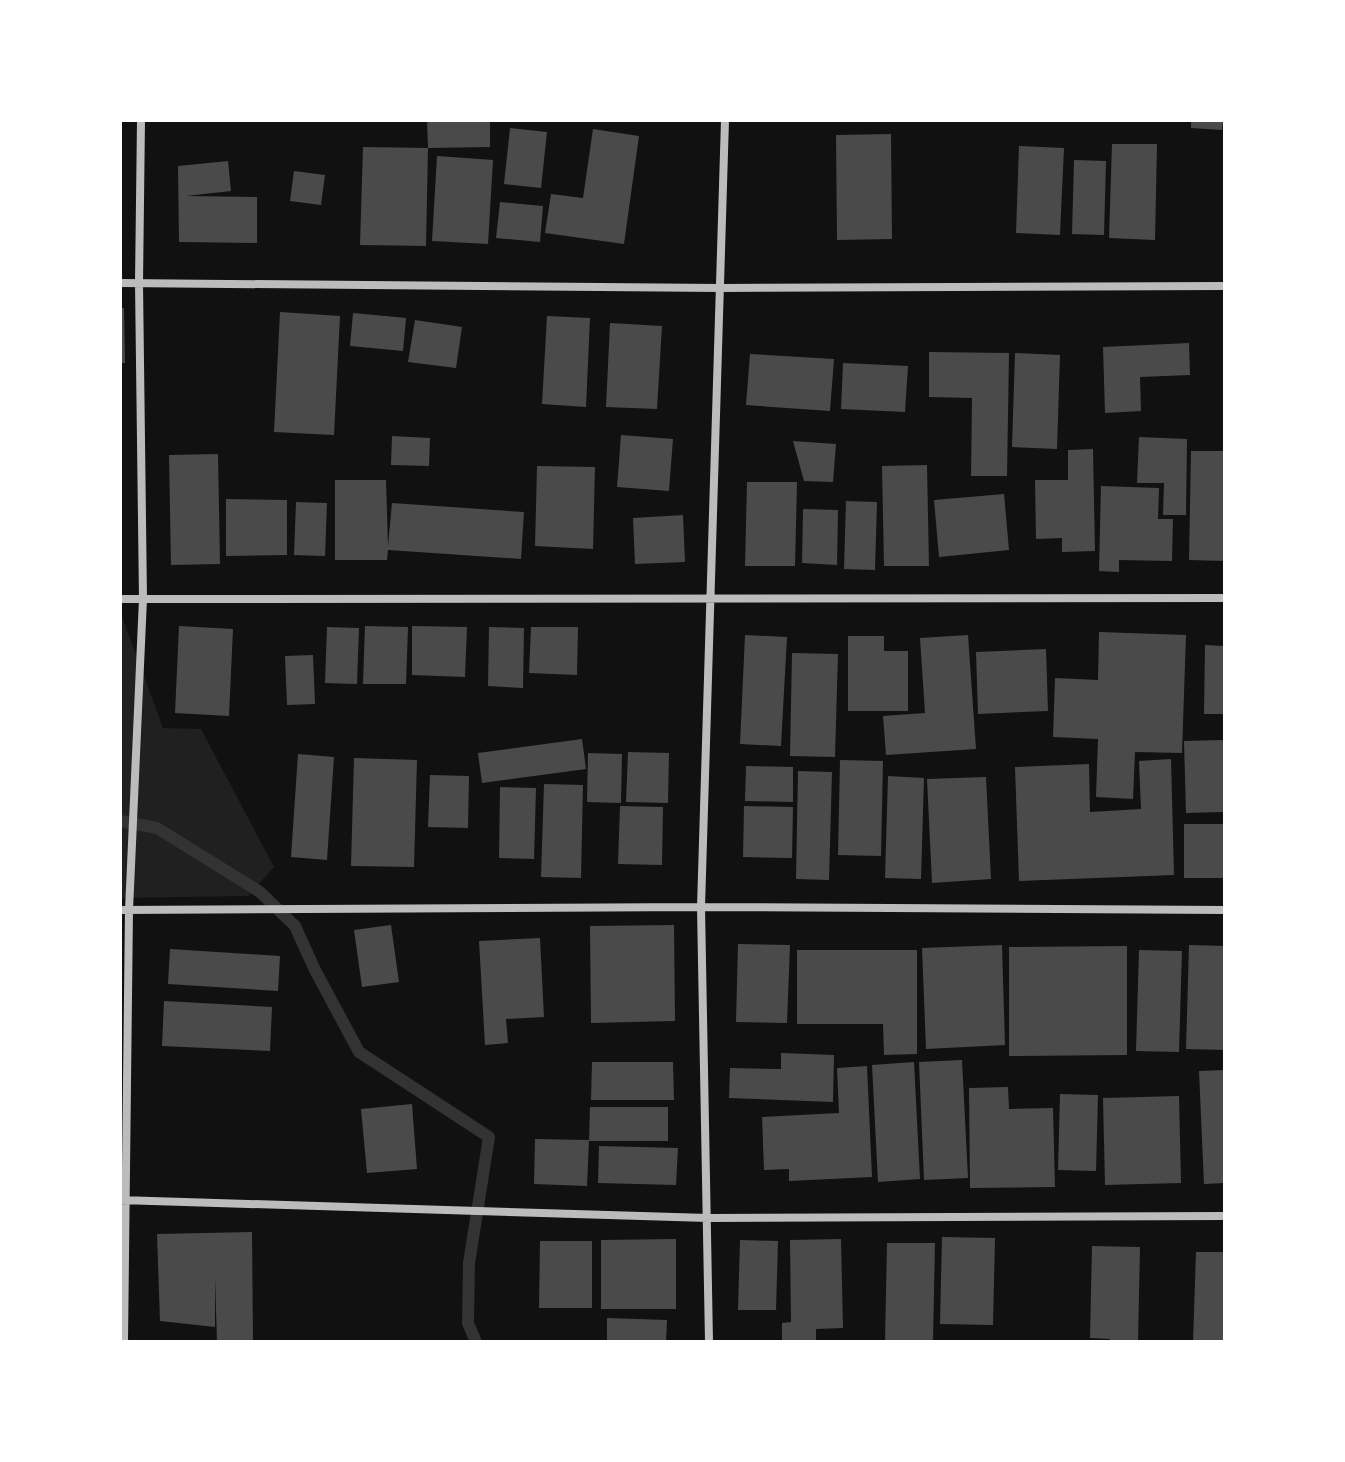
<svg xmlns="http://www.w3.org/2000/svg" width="1345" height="1462" viewBox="0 0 1345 1462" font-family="'Asap Condensed',sans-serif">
<rect width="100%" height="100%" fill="#111"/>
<path fill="#202020" d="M 120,611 L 163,728 L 201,729 L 274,867 L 248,896 L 120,898 Z"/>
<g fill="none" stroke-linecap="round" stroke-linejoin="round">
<path stroke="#333" stroke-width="12" d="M 120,821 L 157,828 L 260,892 L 295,926 L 315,970 L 359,1052 L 489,1137 L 469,1263 L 468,1323 L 476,1342"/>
</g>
<path fill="#4a4a4a" d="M 427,120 L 490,120 L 490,147 L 428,148 L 426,246 L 360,245 L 363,147 L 428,148 Z
M 1191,120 L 1223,120 L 1222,130 L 1191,128 Z
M 510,128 L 547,132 L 541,188 L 504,184 Z
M 593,129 L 639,136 L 624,244 L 545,233 L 551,194 L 583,198 Z
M 891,134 L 892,239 L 837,240 L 836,135 Z
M 1112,144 L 1157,144 L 1155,240 L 1109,238 Z
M 1019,146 L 1064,148 L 1060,235 L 1016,233 Z
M 437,156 L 493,160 L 488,244 L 432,241 Z
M 1074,160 L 1106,161 L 1104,235 L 1072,234 Z
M 228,161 L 231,191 L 186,196 L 257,197 L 257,243 L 179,242 L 178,166 Z
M 294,171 L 325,175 L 321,205 L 290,201 Z
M 500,202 L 543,206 L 540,242 L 496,238 Z
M 120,308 L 124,308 L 125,363 L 120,363 Z
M 280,312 L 340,316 L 334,435 L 274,432 Z
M 353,313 L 406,318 L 403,351 L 350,346 Z
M 547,316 L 590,318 L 586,407 L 542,404 Z
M 415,320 L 462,327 L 456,368 L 408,362 Z
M 610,323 L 662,326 L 657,409 L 606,407 Z
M 1189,343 L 1190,375 L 1140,377 L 1141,411 L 1105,413 L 1103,347 Z
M 929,352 L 1009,353 L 1007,476 L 971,476 L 972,398 L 929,397 Z
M 1015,353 L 1060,355 L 1057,449 L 1012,447 Z
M 750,354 L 834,359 L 830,411 L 746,405 Z
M 843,363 L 908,366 L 905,412 L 841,409 Z
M 621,435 L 673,439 L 669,491 L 617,487 Z
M 392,436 L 430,438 L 429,466 L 391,465 Z
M 1139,437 L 1187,439 L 1186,515 L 1163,515 L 1164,483 L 1137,483 Z
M 793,441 L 836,444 L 833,482 L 804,481 Z
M 1093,449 L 1095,551 L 1062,552 L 1062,538 L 1036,539 L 1035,480 L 1068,480 L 1068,450 Z
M 1191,451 L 1225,451 L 1225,561 L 1189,560 Z
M 218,454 L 220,564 L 171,565 L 169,455 Z
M 927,465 L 929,566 L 884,566 L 882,466 Z
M 537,466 L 595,467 L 593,549 L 535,546 Z
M 335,480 L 386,480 L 388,546 L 392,503 L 524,512 L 521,559 L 388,550 L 387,560 L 335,560 Z
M 747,482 L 797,482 L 795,566 L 745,566 Z
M 1101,486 L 1159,488 L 1158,519 L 1173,519 L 1172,561 L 1119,560 L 1119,572 L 1099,571 Z
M 1004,494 L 1009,550 L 939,557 L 934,500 Z
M 226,499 L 287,500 L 287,555 L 226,556 Z
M 846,501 L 877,502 L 875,570 L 844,569 Z
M 296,502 L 327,503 L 325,556 L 294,555 Z
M 803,509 L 838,510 L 837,565 L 802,563 Z
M 683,515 L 685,562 L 635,564 L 633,518 Z
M 179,626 L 233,629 L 229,716 L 175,713 Z
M 365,626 L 408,627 L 406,684 L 363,684 Z
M 412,626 L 467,627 L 465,677 L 412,675 Z
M 327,627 L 359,628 L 357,684 L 325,683 Z
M 489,627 L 524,628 L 523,688 L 488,686 Z
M 531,627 L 578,627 L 577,675 L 529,673 Z
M 1099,632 L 1186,635 L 1182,753 L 1135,752 L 1133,799 L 1096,797 L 1098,739 L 1053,737 L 1055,678 L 1098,680 Z
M 745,635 L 787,637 L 781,746 L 740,744 Z
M 968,635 L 976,749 L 886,755 L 883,716 L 925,713 L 920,638 Z
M 848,636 L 884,636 L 884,651 L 908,651 L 908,711 L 848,711 Z
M 1205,645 L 1225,646 L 1225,714 L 1204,714 Z
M 1046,649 L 1048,711 L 978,714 L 976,652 Z
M 792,653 L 838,654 L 835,757 L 790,756 Z
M 313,655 L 315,704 L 287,705 L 285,656 Z
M 582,739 L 586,769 L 482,783 L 478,753 Z
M 1224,740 L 1224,812 L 1186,813 L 1184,741 Z
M 628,752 L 669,753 L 668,803 L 626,802 Z
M 588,753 L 622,754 L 621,803 L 587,802 Z
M 298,754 L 334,757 L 327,860 L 291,857 Z
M 354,758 L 417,760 L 414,867 L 351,866 Z
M 1171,759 L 1174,875 L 1019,881 L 1015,767 L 1089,764 L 1090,812 L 1141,809 L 1139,761 Z
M 840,760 L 883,761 L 881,856 L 838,855 Z
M 746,766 L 793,767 L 793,802 L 745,801 Z
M 798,771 L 832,772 L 829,880 L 796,879 Z
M 430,775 L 469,776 L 468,828 L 428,827 Z
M 888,776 L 924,778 L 921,879 L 885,878 Z
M 986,777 L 991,879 L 932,883 L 927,779 Z
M 544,784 L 583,785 L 581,878 L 541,877 Z
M 500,787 L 536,788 L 534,859 L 499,858 Z
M 620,806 L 663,807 L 662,865 L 618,864 Z
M 744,806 L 793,807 L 792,858 L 743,857 Z
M 1184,824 L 1225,824 L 1225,878 L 1184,878 Z
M 391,925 L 399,982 L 362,987 L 354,930 Z
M 674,925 L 675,1021 L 591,1023 L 590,926 Z
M 540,938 L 544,1017 L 506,1019 L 508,1043 L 485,1045 L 479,941 Z
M 738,944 L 790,945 L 787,1023 L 736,1022 Z
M 1002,945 L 1005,1045 L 926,1049 L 922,948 Z
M 1189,945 L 1225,946 L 1225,1050 L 1186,1049 Z
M 1127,946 L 1127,1055 L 1009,1056 L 1009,947 Z
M 170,949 L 280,956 L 278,991 L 168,984 Z
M 797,950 L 917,950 L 917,1054 L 884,1055 L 883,1024 L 797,1024 Z
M 1139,950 L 1182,951 L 1179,1052 L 1136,1051 Z
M 164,1001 L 272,1007 L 270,1051 L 162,1046 Z
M 781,1053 L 834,1055 L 833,1102 L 729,1098 L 730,1068 L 781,1069 Z
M 962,1060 L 968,1178 L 924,1180 L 919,1062 Z
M 592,1062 L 673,1062 L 674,1100 L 591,1100 Z
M 914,1062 L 920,1179 L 878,1182 L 872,1065 Z
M 867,1066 L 872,1177 L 789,1181 L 789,1169 L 764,1170 L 762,1117 L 839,1113 L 837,1068 Z
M 1225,1070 L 1225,1183 L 1204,1184 L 1199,1071 Z
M 1008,1087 L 1009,1109 L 1053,1108 L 1055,1187 L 970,1188 L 969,1088 Z
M 1060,1094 L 1098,1095 L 1096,1171 L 1058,1170 Z
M 1179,1096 L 1181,1183 L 1105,1185 L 1103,1098 Z
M 412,1104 L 417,1169 L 367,1173 L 361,1109 Z
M 590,1107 L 668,1107 L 668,1141 L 589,1141 Z
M 535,1139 L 589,1140 L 587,1186 L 534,1184 Z
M 599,1146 L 678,1148 L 676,1185 L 598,1183 Z
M 252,1232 L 253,1342 L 217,1342 L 215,1277 L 215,1327 L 160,1321 L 157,1234 Z
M 942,1237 L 995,1238 L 993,1325 L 940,1324 Z
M 676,1239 L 676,1309 L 601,1309 L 601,1240 Z
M 841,1239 L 843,1328 L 816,1329 L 816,1342 L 782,1342 L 782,1323 L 791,1322 L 790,1240 Z
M 740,1240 L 778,1241 L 776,1310 L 738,1310 Z
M 540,1241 L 592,1241 L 592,1308 L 539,1308 Z
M 887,1243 L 935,1243 L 933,1342 L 885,1342 Z
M 1092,1246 L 1140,1247 L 1138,1342 L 1110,1342 L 1110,1339 L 1090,1338 Z
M 1196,1252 L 1225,1252 L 1225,1342 L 1193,1342 Z
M 607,1318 L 667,1320 L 666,1342 L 607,1342 Z"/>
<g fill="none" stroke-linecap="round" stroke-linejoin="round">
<path stroke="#bcbcbc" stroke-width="8" d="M 120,283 L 721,288 L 1225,286
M 120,599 L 1225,598
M 120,910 L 701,907 L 1225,910
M 120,1200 L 708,1218 L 1225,1216
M 124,1342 L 129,910 L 143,599 L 139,283 L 141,120
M 709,1342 L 701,907 L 725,120"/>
</g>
<rect width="1345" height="1462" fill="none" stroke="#ffffff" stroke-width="244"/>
</svg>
